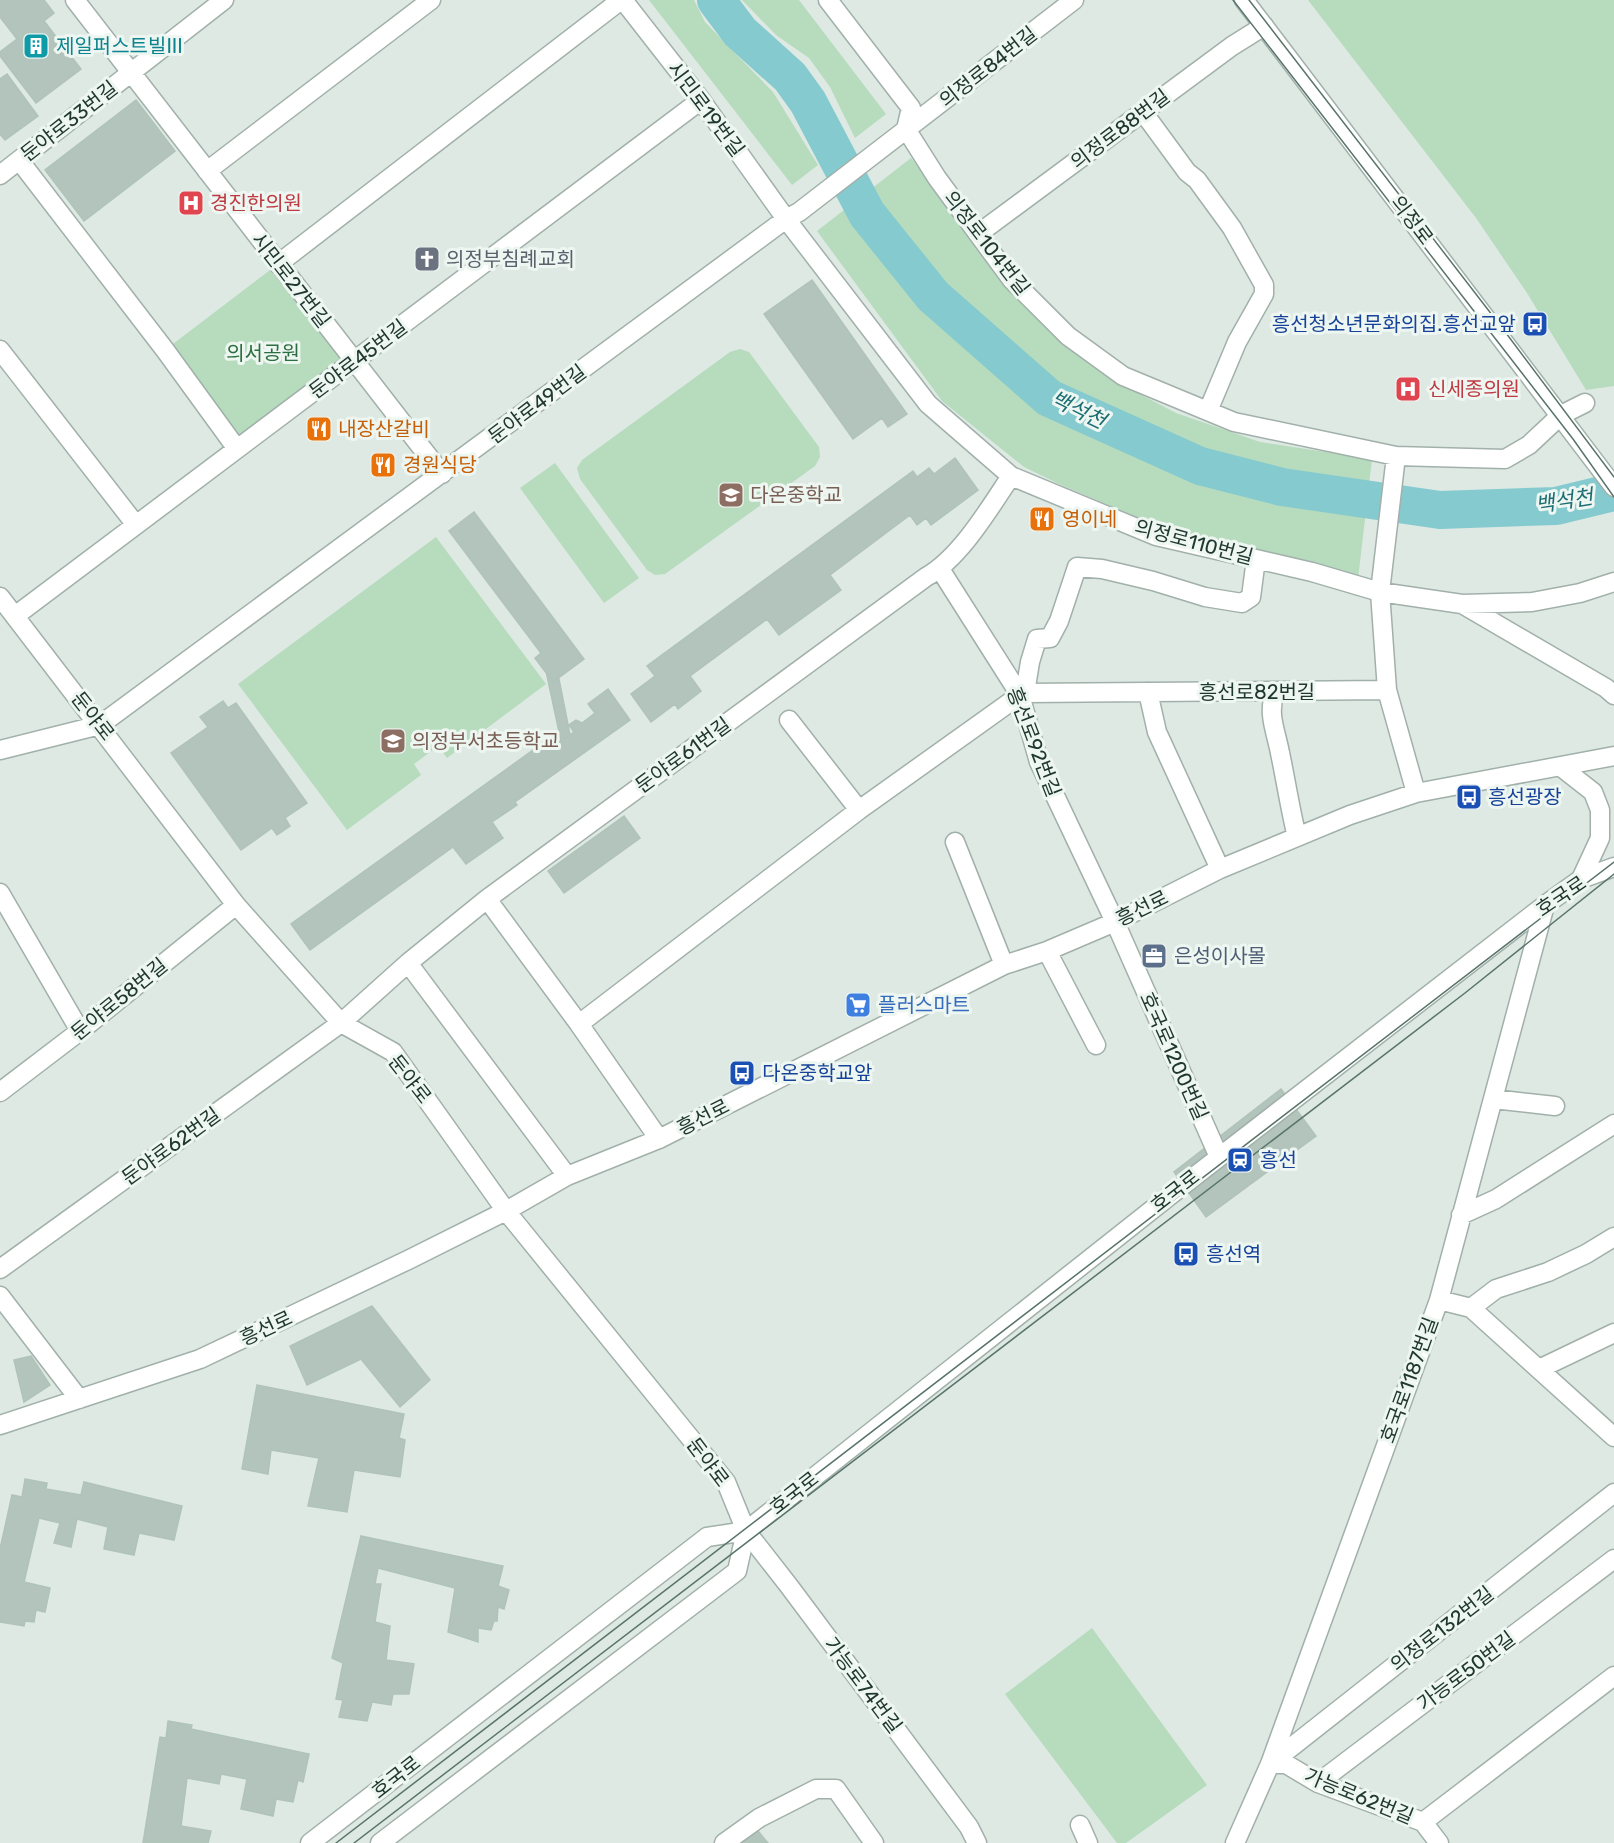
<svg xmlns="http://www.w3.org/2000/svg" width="1614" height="1843" viewBox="0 0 1614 1843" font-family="Rubik,'Noto Sans KR',sans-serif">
<rect width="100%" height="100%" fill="#dee9e3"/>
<path fill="#b6dbbd" d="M 649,0 L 694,0 L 705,22 L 773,92 L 818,165 L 792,185 Z
M 742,0 L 799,0 L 886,114 L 855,138 L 830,87 L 809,58 L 776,35 Z
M 1308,0 L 1614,0 L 1614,386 L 1586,390 L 1527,293 L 1476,218 Z
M 911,158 L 1042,324 L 1107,377 L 1176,413 L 1260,442 L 1372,459 L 1358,579 L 1165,529 L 1059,484 L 1024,467 L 942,401 L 817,231 Z
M 278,264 L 355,362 L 237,449 L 165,350 Z
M 740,349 L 749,352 L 819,447 L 820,457 L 815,466 L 665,574 L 655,575 L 647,570 L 580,479 L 577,468 L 582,460 L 730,352 Z
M 555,463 L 639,578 L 604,603 L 520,488 Z
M 436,537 L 546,684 L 447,758 L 438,746 L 414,764 L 421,775 L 347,830 L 238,684 Z
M 1092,1628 L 1207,1785 L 1126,1843 L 1117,1843 L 1005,1694 Z"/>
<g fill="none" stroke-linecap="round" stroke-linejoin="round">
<path stroke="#85cacf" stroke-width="38" d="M 716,0 L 740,32 L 790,77 L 808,102 L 867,214 L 933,296 L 1049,398 L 1200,466 L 1282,487 L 1440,510 L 1556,506 L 1614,492"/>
</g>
<path fill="#b3c4bc" stroke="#b0c3b9" stroke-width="1.5" d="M 0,0 L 44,0 L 54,13 L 44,21 L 81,69 L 36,103 L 0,56 L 0,52 L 17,39 L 0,17 Z
M 7,74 L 38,116 L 5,140 L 0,134 L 0,79 Z
M 136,100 L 175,151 L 84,221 L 45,170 Z
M 812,280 L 907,414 L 888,427 L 882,418 L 853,439 L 764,314 Z
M 955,458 L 978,490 L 931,525 L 926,518 L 917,525 L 910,515 L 830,575 L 841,590 L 779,635 L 767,619 L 690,676 L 701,691 L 678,709 L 675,704 L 651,722 L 631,694 L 655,676 L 647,666 L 913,471 L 917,477 L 929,468 L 934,474 Z
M 474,512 L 584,659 L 553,682 L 535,658 L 541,653 L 449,531 Z
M 546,671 L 553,682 L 559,679 L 570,735 L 561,741 Z
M 608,689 L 630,720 L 515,802 L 517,805 L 492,822 L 503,838 L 466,864 L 453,847 L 310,950 L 291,924 L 554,735 L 559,742 L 574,732 L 569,725 L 576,720 L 582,723 L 595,713 L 588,704 Z
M 223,701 L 228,708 L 236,703 L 307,803 L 285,818 L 290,826 L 277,835 L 272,828 L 241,850 L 171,753 L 208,727 L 200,717 Z
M 624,816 L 640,838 L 564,893 L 548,871 Z
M 1281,1089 L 1316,1136 L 1206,1217 L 1174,1172 Z
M 372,1306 L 430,1380 L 400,1407 L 361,1359 L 307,1385 L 290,1346 Z
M 31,1356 L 50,1385 L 24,1402 L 14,1360 Z
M 257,1385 L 404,1414 L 399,1438 L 405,1440 L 400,1477 L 354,1470 L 347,1512 L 308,1506 L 319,1458 L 271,1450 L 268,1474 L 242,1469 Z
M 25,1479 L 47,1483 L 46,1489 L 81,1495 L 84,1482 L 182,1506 L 174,1540 L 139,1533 L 134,1555 L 104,1549 L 108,1527 L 77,1519 L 71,1547 L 54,1543 L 60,1523 L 39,1518 L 24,1582 L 50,1588 L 45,1612 L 36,1610 L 34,1622 L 25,1621 L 24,1626 L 0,1622 L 0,1549 L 12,1495 L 22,1497 Z
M 361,1536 L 503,1566 L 498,1586 L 509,1590 L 504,1609 L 498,1607 L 497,1621 L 494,1621 L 491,1630 L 478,1628 L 478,1642 L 448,1632 L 455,1588 L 378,1568 L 375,1584 L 381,1584 L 375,1622 L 390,1626 L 386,1660 L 414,1664 L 409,1694 L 393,1694 L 391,1705 L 372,1702 L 367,1721 L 339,1717 L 343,1700 L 336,1699 L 343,1663 L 332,1658 Z
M 168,1721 L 192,1725 L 191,1729 L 309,1754 L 303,1782 L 298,1780 L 293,1802 L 276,1799 L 273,1816 L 241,1809 L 247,1779 L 221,1774 L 219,1784 L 187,1778 L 181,1826 L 211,1831 L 208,1843 L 143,1843 L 160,1737 L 166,1738 Z
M 758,1831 L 768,1843 L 742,1843 Z"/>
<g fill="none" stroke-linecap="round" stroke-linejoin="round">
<g stroke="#a1b0aa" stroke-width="21">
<path id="minor" d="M 75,0 L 442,474
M 623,0 L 701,100 L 786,219 L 928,404 L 1011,476 L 1156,536 L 1312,572 L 1380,592 L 1462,604 L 1532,602 L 1580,593 L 1614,582
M 828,0 L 911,108 L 906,129 L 937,178 L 1012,280 L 1068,336 L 1123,376 L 1234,422 L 1396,456 L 1505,459 L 1529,445 L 1561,415 L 1585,403
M 1143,112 L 1187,172 L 1197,180 L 1232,228 L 1264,285 L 1264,294 L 1237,342 L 1208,411
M 19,160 L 165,350 L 237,449
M 207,171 L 431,0
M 0,175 L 224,0
M 978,234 L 1232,46 L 1264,26
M 278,264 L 621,0
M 0,350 L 136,525
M 1396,456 L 1380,592 L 1387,690 L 1416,793
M 940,569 L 1020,695 L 1039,762 L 1115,922 L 1219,1157
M 0,597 L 236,905 L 341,1023 L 393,1052 L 506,1211 L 726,1482 L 746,1531 L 789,1586 L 969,1827 L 977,1843
M 1462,604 L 1606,688 L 1614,695
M 15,616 L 701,100
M 1148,692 L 1157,732 L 1220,869
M 1275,692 C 1267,714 1276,731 1280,753 C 1286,781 1290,809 1297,837
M 1025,693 L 1030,662 L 1037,639 L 1050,638 L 1059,621 L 1077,567 L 1102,569 L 1153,581 L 1205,597 L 1242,603 L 1251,597 L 1256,559
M 789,720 L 859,810
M 0,750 L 100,725 L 786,219 L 799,212 L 1074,0
M 955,842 L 1004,965
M 0,893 L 80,1031
M 487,899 L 579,1024 L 659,1139
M 1047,951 L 1096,1045
M 408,963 L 567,1176
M 579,1024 L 859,810 L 1020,695 L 1025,693 L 1387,690
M 0,1092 L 80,1031 L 236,905
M 1493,1099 L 1555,1106
M 1461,1215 L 1496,1199 L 1614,1124
M 0,1269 L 341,1023 L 408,963 L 487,899 L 926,577 C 960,558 989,509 1011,476
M 0,1296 L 79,1399
M 1439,1300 L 1471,1308 L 1614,1437
M 1471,1308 L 1496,1289 L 1548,1272 L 1586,1254 L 1614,1237
M 1539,1369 L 1614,1333
M 0,1425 L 200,1359 L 408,1260 L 506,1211 L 567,1176 L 659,1139 L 1004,965 L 1047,951 L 1115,922 L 1220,869 L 1350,815 L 1416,793 L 1614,756
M 1270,1764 L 1614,1493
M 1270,1764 L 1286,1764 L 1318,1783 L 1423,1822 L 1439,1843
M 1318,1783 L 1614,1559
M 1423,1822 L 1614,1676
M 1080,1825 L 1088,1843
M 724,1843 L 759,1818 L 816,1789 L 836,1789 L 874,1843
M 1235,1843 L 1270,1764 L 1439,1300 L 1545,905"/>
</g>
<g stroke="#a1b0aa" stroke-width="21">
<path id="tertiary" d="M 1244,0 L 1614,487
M 1561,767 L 1593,792 L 1600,810 L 1600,838 L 1581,879
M 310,1843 L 707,1537 L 746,1531 L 1182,1186 L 1545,905 L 1581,879 L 1614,867
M 380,1843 L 737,1571 L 746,1531"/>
</g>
<use href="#minor" stroke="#fff" stroke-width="18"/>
<use href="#tertiary" stroke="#fff" stroke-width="18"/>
<path stroke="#59746b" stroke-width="1.5" d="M 1233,0 L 1573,439 L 1614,497
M 1249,0 L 1506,333 L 1614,477
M 336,1843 L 1614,862
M 354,1843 L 1465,993 L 1614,874"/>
</g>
<defs>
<g id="building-square" transform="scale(1.35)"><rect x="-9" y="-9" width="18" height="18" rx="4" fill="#0f9aa8" stroke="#eef6f1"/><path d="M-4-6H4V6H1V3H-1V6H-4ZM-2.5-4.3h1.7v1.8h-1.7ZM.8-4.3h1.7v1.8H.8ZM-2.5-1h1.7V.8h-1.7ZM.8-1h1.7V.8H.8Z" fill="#fff"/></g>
<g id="hospital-square" transform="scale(1.35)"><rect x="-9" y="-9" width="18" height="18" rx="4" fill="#e0444e" stroke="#eef6f1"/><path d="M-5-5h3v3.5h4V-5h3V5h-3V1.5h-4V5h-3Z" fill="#fff"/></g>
<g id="church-square" transform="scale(1.35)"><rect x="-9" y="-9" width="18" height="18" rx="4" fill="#6b7280" stroke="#eef6f1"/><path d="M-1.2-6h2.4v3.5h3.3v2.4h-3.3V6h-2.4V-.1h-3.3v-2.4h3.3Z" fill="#fff"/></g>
<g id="bus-square" transform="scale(1.35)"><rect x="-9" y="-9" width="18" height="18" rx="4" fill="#1a4fb4" stroke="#eef6f1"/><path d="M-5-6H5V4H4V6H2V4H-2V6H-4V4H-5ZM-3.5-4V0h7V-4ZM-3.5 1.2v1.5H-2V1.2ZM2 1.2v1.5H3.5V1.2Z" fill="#fff"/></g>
<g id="restaurant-square" transform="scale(1.35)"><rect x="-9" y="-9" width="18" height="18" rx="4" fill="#e8710a" stroke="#eef6f1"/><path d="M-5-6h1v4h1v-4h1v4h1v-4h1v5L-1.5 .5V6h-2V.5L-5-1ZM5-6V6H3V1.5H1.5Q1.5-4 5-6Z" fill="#fff"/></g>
<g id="school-square" transform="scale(1.35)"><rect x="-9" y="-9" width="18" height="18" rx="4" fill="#8d6e63" stroke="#eef6f1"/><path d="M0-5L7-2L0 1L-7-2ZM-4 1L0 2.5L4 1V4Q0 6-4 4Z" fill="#fff"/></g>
<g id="office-square" transform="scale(1.35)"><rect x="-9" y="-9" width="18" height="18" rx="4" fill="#5c6f8a" stroke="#eef6f1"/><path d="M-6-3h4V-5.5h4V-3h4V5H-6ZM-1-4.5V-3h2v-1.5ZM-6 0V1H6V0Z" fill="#fff"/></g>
<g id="supermarket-square" transform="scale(1.35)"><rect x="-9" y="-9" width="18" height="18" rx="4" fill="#3f7fe0" stroke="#eef6f1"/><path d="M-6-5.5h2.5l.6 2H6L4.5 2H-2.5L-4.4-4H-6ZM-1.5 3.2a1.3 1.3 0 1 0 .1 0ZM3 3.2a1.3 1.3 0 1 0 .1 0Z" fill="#fff"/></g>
<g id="station-square" transform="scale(1.35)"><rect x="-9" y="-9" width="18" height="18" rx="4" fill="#1a4fb4" stroke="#eef6f1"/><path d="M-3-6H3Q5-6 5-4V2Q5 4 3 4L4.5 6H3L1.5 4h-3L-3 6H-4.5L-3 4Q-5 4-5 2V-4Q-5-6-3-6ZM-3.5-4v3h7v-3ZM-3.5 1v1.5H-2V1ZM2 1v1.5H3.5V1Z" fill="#fff"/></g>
</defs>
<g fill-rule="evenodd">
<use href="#building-square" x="36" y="46"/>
<use href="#hospital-square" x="191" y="203"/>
<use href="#church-square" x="427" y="259"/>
<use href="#bus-square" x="1535" y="324"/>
<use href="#hospital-square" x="1408" y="389"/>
<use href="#restaurant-square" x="319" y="429"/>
<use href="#restaurant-square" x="383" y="465"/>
<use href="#school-square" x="731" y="495"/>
<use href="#restaurant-square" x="1042" y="519"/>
<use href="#school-square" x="393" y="741"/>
<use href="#bus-square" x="1469" y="797"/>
<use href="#office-square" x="1154" y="956"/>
<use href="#supermarket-square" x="858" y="1005"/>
<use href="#bus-square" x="742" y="1073"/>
<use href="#station-square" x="1240" y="1160"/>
<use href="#bus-square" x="1186" y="1254"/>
</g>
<g text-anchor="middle" stroke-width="6" stroke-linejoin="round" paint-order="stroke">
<g font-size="20" fill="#0d838f" stroke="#eef6f1" text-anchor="start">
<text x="56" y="53">제일퍼스트빌III</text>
</g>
<g font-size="20" fill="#203830" stroke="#eef6f1">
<text transform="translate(988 67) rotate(-38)" y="7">의정로84번길</text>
<text transform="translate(706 109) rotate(53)" y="7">시민로19번길</text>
<text transform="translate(69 121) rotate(-38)" y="7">둔야로33번길</text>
<text transform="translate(1120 129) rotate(-37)" y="7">의정로88번길</text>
<text transform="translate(1412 220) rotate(53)" y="7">의정로</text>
<text transform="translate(987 243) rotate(52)" y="7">의정로104번길</text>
<text transform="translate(291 280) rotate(52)" y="7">시민로27번길</text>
<text transform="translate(358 359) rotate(-37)" y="7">둔야로45번길</text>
<text transform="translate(537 404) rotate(-37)" y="7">둔야로49번길</text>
<text transform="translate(1194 542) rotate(15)" y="7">의정로110번길</text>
<text x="1257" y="699">흥선로82번길</text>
<text transform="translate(93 716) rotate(52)" y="7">둔야로</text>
<text transform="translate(1034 742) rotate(69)" y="7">흥선로92번길</text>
<text transform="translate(683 755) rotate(-36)" y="7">둔야로61번길</text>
<text transform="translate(1561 896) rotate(-34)" y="7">호국로</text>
<text transform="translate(1142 908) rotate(-26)" y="7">흥선로</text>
<text transform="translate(119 999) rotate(-39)" y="7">둔야로58번길</text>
<text transform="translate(1174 1056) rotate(66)" y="7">호국로1200번길</text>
<text transform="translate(410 1079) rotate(52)" y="7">둔야로</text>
<text transform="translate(703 1117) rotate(-27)" y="7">흥선로</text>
<text transform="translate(171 1146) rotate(-36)" y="7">둔야로62번길</text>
<text transform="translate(1175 1191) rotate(-38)" y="7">호국로</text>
<text transform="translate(266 1328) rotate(-25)" y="7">흥선로</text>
<text transform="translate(1409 1380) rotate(-70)" y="7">호국로1187번길</text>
<text transform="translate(708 1462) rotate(53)" y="7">둔야로</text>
<text transform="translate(794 1493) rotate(-38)" y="7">호국로</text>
<text transform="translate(1442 1629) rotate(-38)" y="7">의정로132번길</text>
<text transform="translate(1466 1671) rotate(-37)" y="7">가능로50번길</text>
<text transform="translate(863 1685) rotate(53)" y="7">가능로74번길</text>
<text transform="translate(396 1777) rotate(-38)" y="7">호국로</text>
<text transform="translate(1359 1796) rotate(22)" y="7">가능로62번길</text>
</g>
<g font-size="20" fill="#be3a42" stroke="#eef6f1" text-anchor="start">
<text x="210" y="210">경진한의원</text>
<text x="1428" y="396">신세종의원</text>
</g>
<g font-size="20" fill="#5b616d" stroke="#eef6f1" text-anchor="start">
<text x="446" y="266">의정부침례교회</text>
</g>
<g font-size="20" fill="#164399" stroke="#eef6f1" text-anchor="start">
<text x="1516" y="331" text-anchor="end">흥선청소년문화의집.흥선교앞</text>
<text x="1488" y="804">흥선광장</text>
<text x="762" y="1080">다온중학교앞</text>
<text x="1260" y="1167">흥선</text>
<text x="1206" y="1261">흥선역</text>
</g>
<g font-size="20" fill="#2b6e3f" stroke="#eef6f1">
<text x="263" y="360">의서공원</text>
</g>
<g font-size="20" fill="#c56008" stroke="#eef6f1" text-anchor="start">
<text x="338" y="436">내장산갈비</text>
<text x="403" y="472">경원식당</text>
<text x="1062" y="526">영이네</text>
</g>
<g font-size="20" fill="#785e54" stroke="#eef6f1" text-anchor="start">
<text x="750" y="502">다온중학교</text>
<text x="412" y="748">의정부서초등학교</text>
</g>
<g font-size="20" fill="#4e5e75" stroke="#eef6f1" text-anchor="start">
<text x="1174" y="963">은성이사몰</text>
</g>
<g font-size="20" fill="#366cbe" stroke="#eef6f1" text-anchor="start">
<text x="878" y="1012">플러스마트</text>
</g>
<g font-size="21" font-style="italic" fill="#1b6c73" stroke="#eef6f1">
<text transform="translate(1078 410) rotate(26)" y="7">백석천</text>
<text transform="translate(1564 501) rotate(-9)" y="7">백석천</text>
</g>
</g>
</svg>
